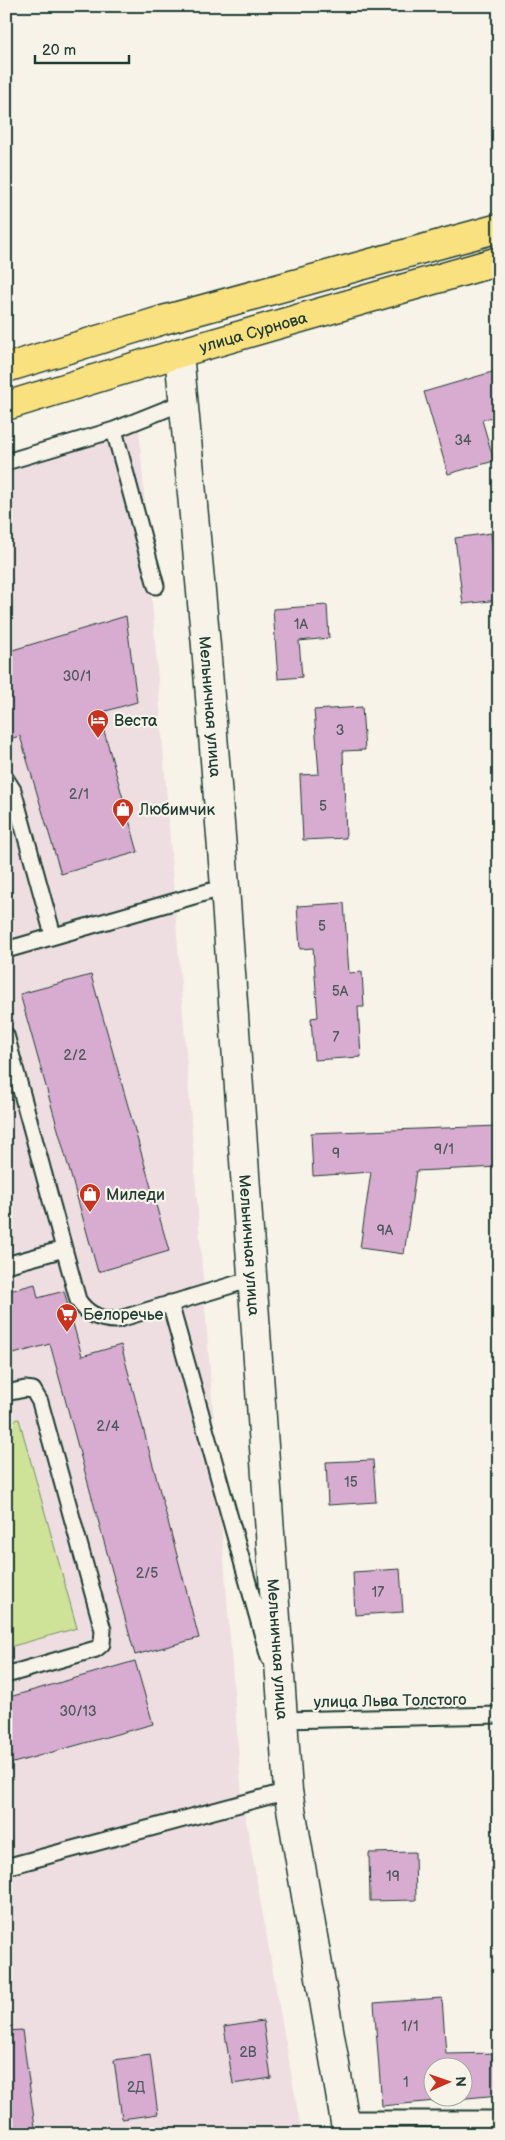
<svg xmlns="http://www.w3.org/2000/svg" width="505" height="2140" viewBox="0 0 505 2140" font-family="'Balsamiq Sans',sans-serif">
<rect width="100%" height="100%" fill="#f7f3e8"/>
<filter id="ink" filterUnits="userSpaceOnUse"><feTurbulence type="fractalNoise" baseFrequency=".02" numOctaves="2"/><feDisplacementMap in="SourceGraphic" scale="10" xChannelSelector="R" yChannelSelector="G"/><feConvolveMatrix kernelMatrix="1 2 1 2 8 2 1 2 1" color-interpolation-filters="sRGB"/></filter>
<g filter="url(#ink)">
<path fill="#eedee1" d="M 138,414 L 242,1798 L 302,2134 L 6,2134 L 6,455 Z"/>
<path fill="#cee398" stroke="#769066" d="M 19,1419 L 77,1628 L 6,1648 L 6,1422 Z"/>
<path fill="#d8acd0" stroke="#1f3d34" fill-rule="evenodd" d="M 499,370 L 499,415 L 482,420 L 494,461 L 448,474 L 424,392 Z
M 491,533 L 499,600 L 463,604 L 455,538 Z
M 327,605 L 329,638 L 299,641 L 302,677 L 278,679 L 273,609 Z
M 126,616 L 137,702 L 99,713 L 138,852 L 61,874 L 20,736 L 6,740 L 6,652 Z
M 362,707 L 365,750 L 343,751 L 346,838 L 303,840 L 300,775 L 319,774 L 314,710 Z
M 344,903 L 349,973 L 362,972 L 364,1007 L 358,1007 L 361,1057 L 314,1060 L 311,1018 L 318,1017 L 313,948 L 300,949 L 297,906 Z
M 91,975 L 169,1251 L 98,1272 L 20,994 Z
M 499,1126 L 499,1167 L 416,1171 L 404,1254 L 360,1248 L 371,1172 L 313,1176 L 311,1133 Z
M 35,1284 L 38,1298 L 64,1291 L 82,1356 L 121,1345 L 199,1638 L 135,1655 L 50,1344 L 6,1356 L 6,1292 Z
M 373,1460 L 376,1502 L 328,1505 L 326,1462 Z
M 400,1569 L 403,1612 L 355,1615 L 353,1572 Z
M 135,1661 L 153,1724 L 6,1765 L 6,1698 Z
M 415,1852 L 416,1900 L 370,1901 L 369,1853 Z
M 442,1998 L 446,2054 L 499,2053 L 499,2095 L 382,2106 L 374,2003 ZM 432,2068 L 462,2068 L 462,2098 L 432,2098 Z
M 263,2021 L 271,2078 L 233,2084 L 224,2027 Z
M 22,2030 L 36,2134 L 6,2134 L 6,2031 Z
M 150,2055 L 158,2114 L 122,2119 L 114,2060 Z"/>
<g fill="none" stroke-linecap="round" stroke-linejoin="round">
<g stroke="#1f3d34" stroke-width="19">
<path id="lane" d="M 6,462 L 114,430
M 156,586 L 114,430 L 184,402
M 6,779 L 13,790 L 53,935
M 6,950 L 225,887
M 6,1035 L 78,1300 C 87,1314 100,1320 116,1320 L 252,1279
M 6,1265 L 64,1249
M 170,1303 L 269,1658
M 6,1393 L 25,1389 L 33,1390 L 40,1402 L 103,1630 L 102,1644 L 96,1649 L 6,1675
M 283,1720 L 499,1715
M 13,1865 L 288,1791
M 344,2119 L 499,2119"/>
</g>
<g stroke="#1f3d34" stroke-width="31">
<g id="secondary">
<path id="s1" d="M 179,353 L 206,646 L 225,887 L 288,1791 L 347,2134"/>
</g>
</g>
<g stroke="#1f3d34" stroke-width="31">
<g id="primary">
<path d="M 6,368 L 163,320 L 499,228"/>
<path id="s2" d="M 6,406 L 179,353 L 499,261"/>
</g>
</g>
<use href="#lane" stroke="#f7f3e8" stroke-width="15"/>
<use href="#secondary" stroke="#f7f3e8" stroke-width="28"/>
<use href="#primary" stroke="#fae180" stroke-width="28"/>
</g>
</g>
<defs>
<g id="hotel-pin" transform="scale(1.125)"><path d="M0 17L-7.5 6A9.5 9.5 0 1 1 7.5 6Z" fill="#c8321e" stroke="#f7f3e8"/><path d="M-6-4.5h1.5V1H6V5H4.5V3h-9V5H-6ZM-4 0a1.8 1.8 0 1 1 3.6 0ZM.5 0V-2.5h3Q6-2.5 6 0Z" fill="#fff"/></g>
<g id="shop-pin" transform="scale(1.125)"><path d="M0 17L-7.5 6A9.5 9.5 0 1 1 7.5 6Z" fill="#c8321e" stroke="#f7f3e8"/><path d="M-5-2.5h2.3a2.7 3.5 0 0 1 5.4 0H5L5.5 6h-11ZM-1.5-2.5h3a1.5 2.3 0 0 0-3 0Z" fill="#fff"/></g>
<g id="supermarket-pin" transform="scale(1.125)"><path d="M0 17L-7.5 6A9.5 9.5 0 1 1 7.5 6Z" fill="#c8321e" stroke="#f7f3e8"/><path d="M-6-5.5h2.5l.6 2H6L4.5 2H-2.5L-4.4-4H-6ZM-1.5 3.2a1.3 1.3 0 1 0 .1 0ZM3 3.2a1.3 1.3 0 1 0 .1 0Z" fill="#fff"/></g>
</defs>
<g fill-rule="evenodd">
<use href="#hotel-pin" x="98" y="720"/>
<use href="#shop-pin" x="123" y="809"/>
<use href="#shop-pin" x="90" y="1194"/>
<use href="#supermarket-pin" x="67" y="1314"/>
</g>
<g text-anchor="middle" stroke-width="4.5" stroke-linejoin="round" paint-order="stroke">
<g font-size="14" fill="#4d595b">
<text x="463" y="445">34</text>
<text x="301" y="629">1А</text>
<text x="77" y="681">30/1</text>
<text x="340" y="735">3</text>
<text x="79" y="799">2/1</text>
<text x="323" y="811">5</text>
<text x="322" y="931">5</text>
<text x="340" y="996">5А</text>
<text x="336" y="1042">7</text>
<text x="75" y="1060">2/2</text>
<text x="444" y="1154">9/1</text>
<text x="336" y="1158">9</text>
<text x="385" y="1235">9А</text>
<text x="108" y="1431">2/4</text>
<text x="351" y="1487">15</text>
<text x="147" y="1578">2/5</text>
<text x="378" y="1597">17</text>
<text x="78" y="1716">30/13</text>
<text x="393" y="1881">19</text>
<text x="410" y="2031">1/1</text>
<text x="248" y="2057">2В</text>
<text x="406" y="2087">1</text>
<text x="136" y="2092">2Д</text>
</g>
<g font-size="16" fill="#1f3d34" stroke="#f7f3e8">
<text dy="6" stroke="none"><textPath href="#s2" startOffset="258">улица Сурнова</textPath></text>
<text dy="6" stroke="none"><textPath href="#s1" startOffset="355">Мельничная улица</textPath></text>
<text dy="6" stroke="none"><textPath href="#s1" startOffset="895">Мельничная улица</textPath></text>
<text dy="6" stroke="none"><textPath href="#s1" startOffset="1300">Мельничная улица</textPath></text>
<text transform="translate(390 1700) rotate(-1)" y="6">улица Льва Толстого</text>
</g>
<g font-size="16" fill="#1f3d34" stroke="#f7f3e8" text-anchor="start">
<text x="114" y="726">Веста</text>
<text x="139" y="815">Любимчик</text>
<text x="106" y="1200">Миледи</text>
<text x="83" y="1320">Белоречье</text>
</g>
</g>
<rect width="505" height="2140" fill="none" stroke="#f7f3e8" stroke-width="25"/>
<rect x="12" y="12" width="480" height="2115" fill="none" stroke="#1f3d34" stroke-width="2" filter="url(#ink)"/>
<g transform="translate(448 2082) rotate(88)"><circle r="24" fill="#f7f3e8" stroke="#a1aaa0"/>
<path d="M0-4L9 19L0 12L-9 19Z" fill="#c8321e"/>
<text y="-8" font-size="14" font-weight="bold" text-anchor="middle" fill="#1f3d34">N</text>
</g>
<path d="M35 55v8h94v-8" fill="none" stroke="#1f3d34" stroke-width="2.5"/>
<text x="42" y="55" font-size="15" fill="#1f3d34" stroke="#f7f3e8" stroke-width="4" paint-order="stroke">20 m</text>
</svg>
